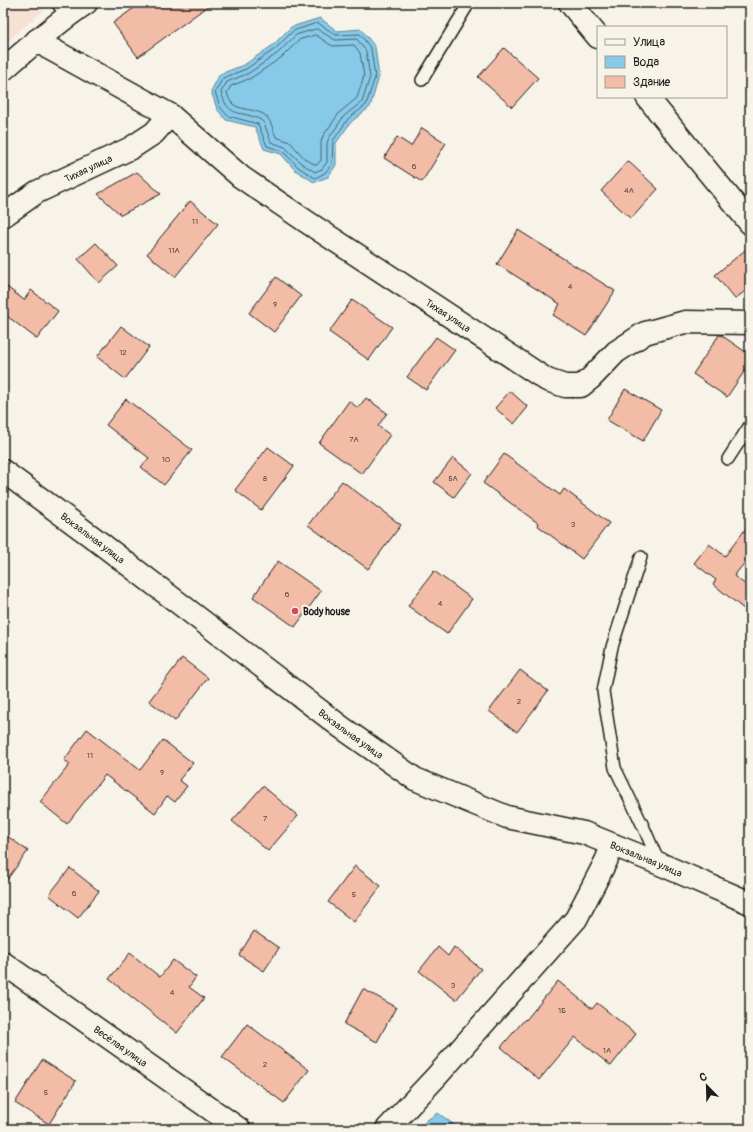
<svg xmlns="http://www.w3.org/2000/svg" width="753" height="1132" viewBox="0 0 753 1132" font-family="Pangolin,sans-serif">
<rect width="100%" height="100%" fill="#f7f3e8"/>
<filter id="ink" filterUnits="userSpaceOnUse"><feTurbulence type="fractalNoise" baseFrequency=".025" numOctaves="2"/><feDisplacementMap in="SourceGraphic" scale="8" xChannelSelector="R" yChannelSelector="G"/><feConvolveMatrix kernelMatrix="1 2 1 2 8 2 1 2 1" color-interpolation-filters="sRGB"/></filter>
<g filter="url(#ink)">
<path fill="#f6e2d4" d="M 3,3 L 52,3 L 3,45 Z"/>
<path fill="#87c9e8" stroke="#5c8496" d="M 320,18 L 337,31 L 361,29 L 375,47 L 379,77 L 370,107 L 351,122 L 336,143 L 336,165 L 328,177 L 314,182 L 295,170 L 281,154 L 264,149 L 255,127 L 226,120 L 217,109 L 211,91 L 220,74 L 244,65 L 273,45 L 291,27 Z
M 438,1113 L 460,1129 L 419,1129 L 427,1120 Z"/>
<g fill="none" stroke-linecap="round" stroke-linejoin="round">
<path stroke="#47616e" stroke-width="1" d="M 318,23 L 336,35 L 360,34 L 371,49 L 375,77 L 366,105 L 348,119 L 333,141 L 332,164 L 325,173 L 315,178 L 298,167 L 283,151 L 267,146 L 258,124 L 228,116 L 220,107 L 215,92 L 223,78 L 246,69 L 275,49 L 293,31 Z
M 317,29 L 335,40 L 357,39 L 366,51 L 370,77 L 362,102 L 344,116 L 329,138 L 327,143 L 327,162 L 322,169 L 315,172 L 301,163 L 285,147 L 271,142 L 264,123 L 261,120 C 240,109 229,120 221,92 L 227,82 L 249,73 L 278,53 L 296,35 Z
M 316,35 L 329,44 L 333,46 L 354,45 L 360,53 L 364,76 L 357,98 L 340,112 L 323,136 L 321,142 L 321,160 L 318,164 L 316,165 L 305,159 L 290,142 L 276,137 C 273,130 271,121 266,116 C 257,108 237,111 231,102 C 229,99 228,96 227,93 L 231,86 L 251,78 L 282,57 L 299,40 Z"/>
</g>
<path fill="#f3bca7" stroke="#1c1c1c" d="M 141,3 L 212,3 L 138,57 L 113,23 Z
M 504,48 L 538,78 L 512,107 L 478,77 Z
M 422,128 L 446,143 L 422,182 L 384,158 L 397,137 L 411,146 Z
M 628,161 L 658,189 L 631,219 L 601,191 Z
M 137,172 L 161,194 L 121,215 L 98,194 Z
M 190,201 L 218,224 L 175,277 L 147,254 Z
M 518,230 L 615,291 L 586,336 L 553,315 L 560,304 L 497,264 Z
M 96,243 L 118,266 L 99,283 L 78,259 Z
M 750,246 L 750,287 L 735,299 L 715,275 Z
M 276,277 L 301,296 L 274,332 L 249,313 Z
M 3,284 L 24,300 L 31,290 L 58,311 L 37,339 L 3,313 Z
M 352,300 L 392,327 L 369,360 L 329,332 Z
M 121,326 L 149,347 L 125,379 L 97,357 Z
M 719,335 L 721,335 L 750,355 L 750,363 L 727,397 L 693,374 Z
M 436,337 L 455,350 L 426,390 L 407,377 Z
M 625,389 L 661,410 L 643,441 L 607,420 Z
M 510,391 L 528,407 L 514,424 L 495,408 Z
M 366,398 L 387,413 L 378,426 L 390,435 L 362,474 L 319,443 L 349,401 L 358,408 Z
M 126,399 L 192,450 L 164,485 L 141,467 L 149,458 L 106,425 Z
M 268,447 L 294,466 L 261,510 L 235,490 Z
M 504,454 L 560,495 L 564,489 L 609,523 L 582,559 L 537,525 L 538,523 L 483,483 Z
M 453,458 L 472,473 L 454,497 L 434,482 Z
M 342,481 L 401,525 L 368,569 L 308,525 Z
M 750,523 L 750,556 L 734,576 L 750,588 L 750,614 L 713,584 L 716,580 L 694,563 L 709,544 L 725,556 Z
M 278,561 L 321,591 L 295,627 L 253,597 Z
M 434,571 L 472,599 L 447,634 L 408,606 Z
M 182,658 L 208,678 L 175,721 L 149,701 Z
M 520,670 L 548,691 L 517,732 L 489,711 Z
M 87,729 L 140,770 L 163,740 L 193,763 L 179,780 L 187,786 L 175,802 L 167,796 L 155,813 L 105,775 L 67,824 L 40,802 L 70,764 L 64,760 Z
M 263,786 L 298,816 L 268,851 L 232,821 Z
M 3,833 L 28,851 L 3,885 Z
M 355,866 L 381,886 L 354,922 L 328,902 Z
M 70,868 L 99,891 L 78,918 L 49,895 Z
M 254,931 L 279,948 L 264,971 L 239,955 Z
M 438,947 L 448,956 L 454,947 L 481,969 L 456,1000 L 419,971 Z
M 130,953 L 160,977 L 173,960 L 196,977 L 189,987 L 204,998 L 177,1033 L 109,979 Z
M 558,981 L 592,1009 L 597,1003 L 636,1034 L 611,1066 L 575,1037 L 539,1080 L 501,1047 L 525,1019 L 526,1020 Z
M 363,989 L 396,1007 L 377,1042 L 344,1024 Z
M 247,1024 L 309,1070 L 284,1103 L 222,1057 Z
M 42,1060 L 76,1081 L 49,1124 L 15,1103 Z"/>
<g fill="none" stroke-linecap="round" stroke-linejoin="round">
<g stroke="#1c1c1c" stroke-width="14">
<path id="lane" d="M 57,3 L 67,16
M 422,80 L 469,3
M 728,459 L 750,425
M 641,557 L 612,647 L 603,691 L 615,768 L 644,828 L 659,863"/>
</g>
<g stroke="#1c1c1c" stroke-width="25">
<g id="street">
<path d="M 570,3 L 598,37"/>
<path id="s1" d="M 37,40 L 47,47 L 170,115 L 241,177 L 307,222 L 547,380 L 565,386 L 581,386 L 591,378 L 616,352 L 645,333 L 685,322 L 750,323"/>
<path d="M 3,70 C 30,46 57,23 86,3"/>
<path d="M 647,97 L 750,223"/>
<path id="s2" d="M 3,216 L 37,192 L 131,148 L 154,133 L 170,115"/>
<path id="s3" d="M 3,963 L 239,1129"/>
<path d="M 387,1129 L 436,1077 L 576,919 L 606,861 L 613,845"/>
</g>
</g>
<g stroke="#1c1c1c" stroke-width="25">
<g id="secondary">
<path id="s4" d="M 3,471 L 91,536 L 341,727 L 415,779 L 507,817 L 584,833 L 660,864 L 750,903"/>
</g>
</g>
<use href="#lane" stroke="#f7f3e8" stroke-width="11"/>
<use href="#street" stroke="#f7f3e8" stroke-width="22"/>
<use href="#secondary" stroke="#f7f3e8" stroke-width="22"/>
</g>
</g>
<circle fill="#d1495b" stroke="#f7f3e8" stroke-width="1.5" cx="295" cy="611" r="4"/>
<g text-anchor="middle" stroke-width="4" stroke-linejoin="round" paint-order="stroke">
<g font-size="8" fill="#52443f">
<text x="414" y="169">6</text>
<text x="629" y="193">4А</text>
<text x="195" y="224">11</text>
<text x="174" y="253">11А</text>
<text x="570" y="289">4</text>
<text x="275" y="307">9</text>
<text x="123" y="355">12</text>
<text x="354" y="442">7А</text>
<text x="166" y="462">10</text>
<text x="265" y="481">8</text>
<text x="453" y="481">5А</text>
<text x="573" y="527">3</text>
<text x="287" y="597">6</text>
<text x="440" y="606">4</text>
<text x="519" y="704">2</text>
<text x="90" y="758">11</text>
<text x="162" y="775">9</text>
<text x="265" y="821">7</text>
<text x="74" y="896">6</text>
<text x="354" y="897">5</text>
<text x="453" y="988">3</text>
<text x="172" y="995">4</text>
<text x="562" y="1013">1Б</text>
<text x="607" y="1053">1А</text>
<text x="265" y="1067">2</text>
<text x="46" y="1095">5</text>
</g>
<g font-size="10" fill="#1c1c1c" stroke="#f7f3e8">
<text dy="4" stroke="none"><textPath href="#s2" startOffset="98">Тихая улица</textPath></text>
<text dy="4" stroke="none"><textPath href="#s1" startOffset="496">Тихая улица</textPath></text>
<text dy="4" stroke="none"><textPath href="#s4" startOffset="112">Вокзальная улица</textPath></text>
<text dy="4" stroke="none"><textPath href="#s4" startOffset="436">Вокзальная улица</textPath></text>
<text dy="4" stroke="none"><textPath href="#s4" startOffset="760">Вокзальная улица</textPath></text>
<text dy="4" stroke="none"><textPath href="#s3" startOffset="144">Весёлая улица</textPath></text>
</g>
<g font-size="10" font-weight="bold" fill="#1c1c1c" stroke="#f7f3e8" text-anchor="start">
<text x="303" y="615">Body house</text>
</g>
</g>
<rect width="753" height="1132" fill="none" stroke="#f7f3e8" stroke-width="16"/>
<rect x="8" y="8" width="737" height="1116" fill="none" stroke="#1c1c1c" stroke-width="1.5" filter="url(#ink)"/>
<rect x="597" y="26" width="130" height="72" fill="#f7f3e8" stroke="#9f9d96"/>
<rect x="605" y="39" width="20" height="6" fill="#f7f3e8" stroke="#9f9d96"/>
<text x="633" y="46" font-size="12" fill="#1c1c1c">Улица</text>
<rect x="605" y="56" width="20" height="12" fill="#87c9e8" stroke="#9f9d96"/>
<text x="633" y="66" font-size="12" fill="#1c1c1c">Вода</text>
<rect x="605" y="76" width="20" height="12" fill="#f3bca7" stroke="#9f9d96"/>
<text x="633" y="86" font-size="12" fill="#1c1c1c">Здание</text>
<g transform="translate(707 1086) rotate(337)" stroke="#f7f3e8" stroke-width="3" paint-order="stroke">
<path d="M0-3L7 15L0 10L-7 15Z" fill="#1c1c1c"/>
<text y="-6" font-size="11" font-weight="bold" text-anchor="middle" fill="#1c1c1c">С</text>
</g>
</svg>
